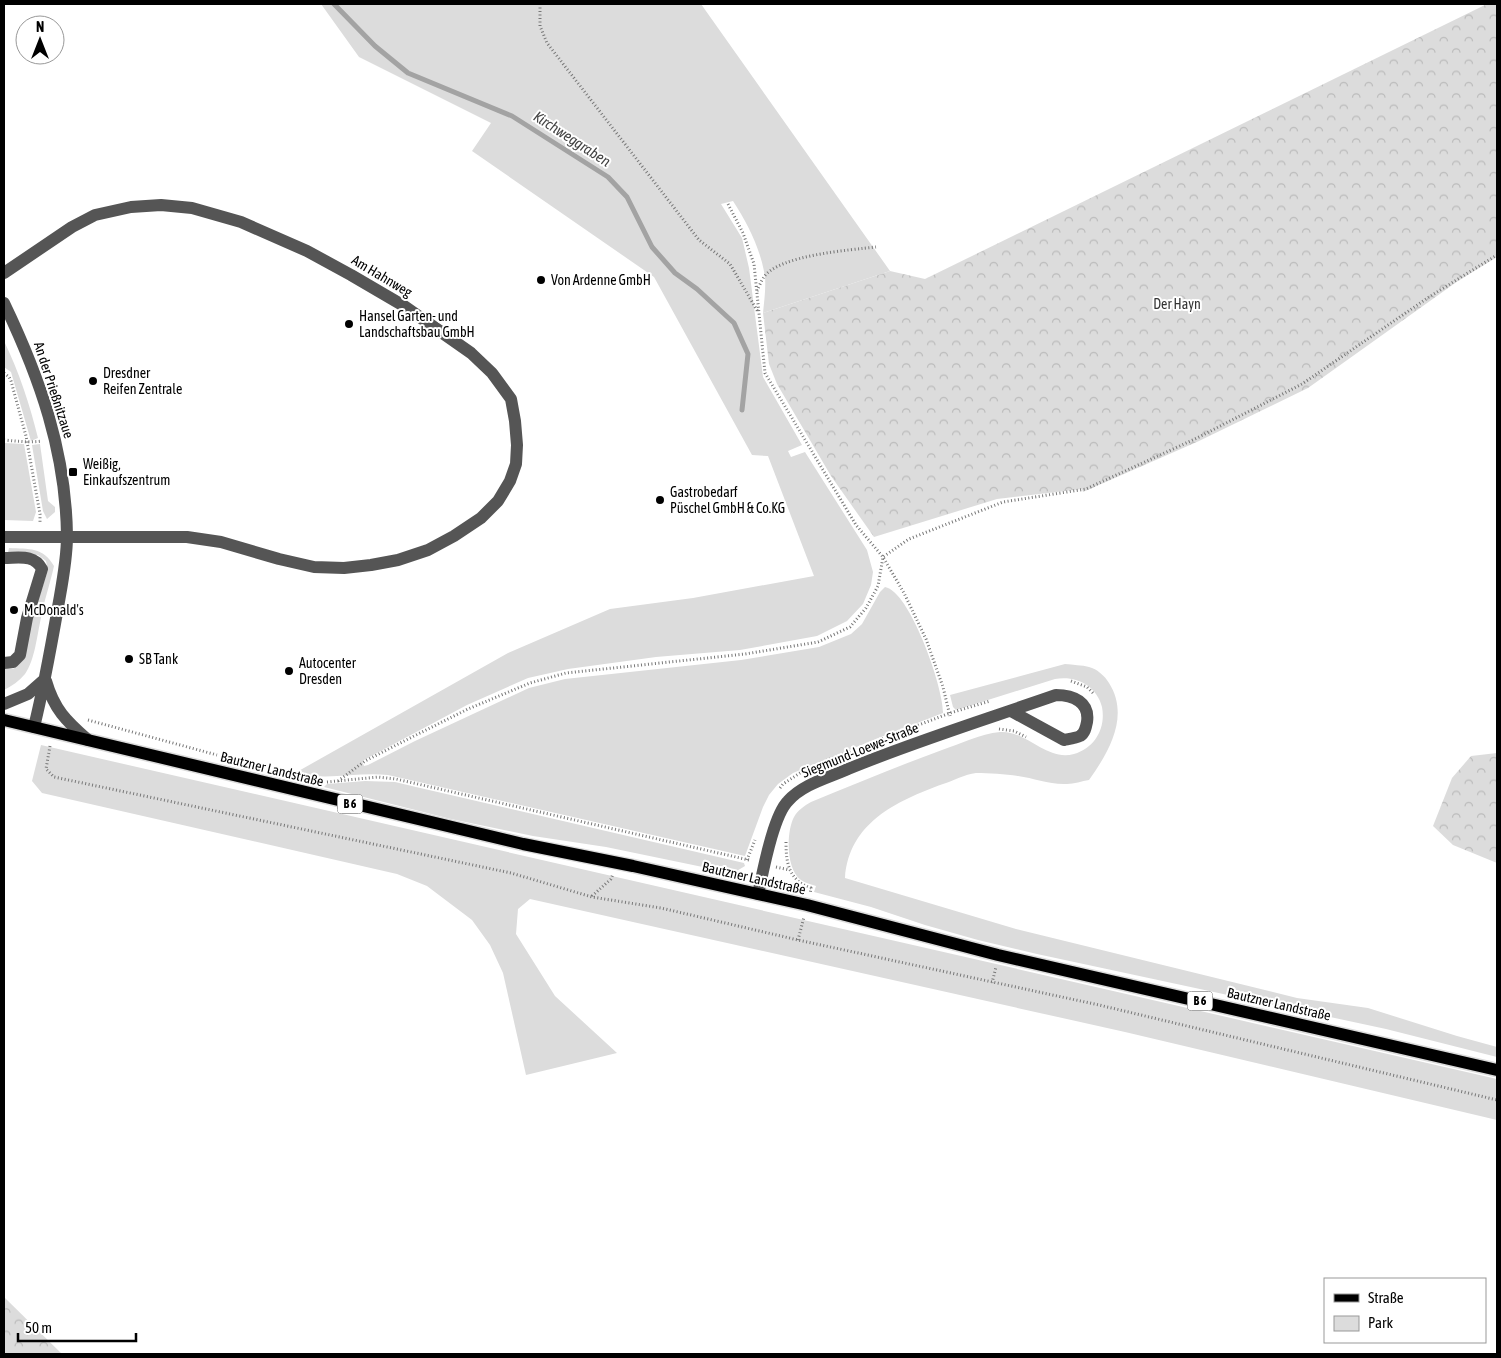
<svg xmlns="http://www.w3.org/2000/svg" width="1501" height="1358" viewBox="0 0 1501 1358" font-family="'Asap Condensed',sans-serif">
<defs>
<pattern id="forest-crowns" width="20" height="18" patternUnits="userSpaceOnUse" patternTransform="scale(1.25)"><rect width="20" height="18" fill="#dcdcdc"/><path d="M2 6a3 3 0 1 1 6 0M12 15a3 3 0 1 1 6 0" fill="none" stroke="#bbb"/></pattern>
</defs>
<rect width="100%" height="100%" fill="#fff"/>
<path fill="#dcdcdc" d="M 321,4 L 701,4 L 890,271 L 763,313 C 764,302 766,289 765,277 C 761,250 748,224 733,201 L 721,204 L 742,238 L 749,268 L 763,377 L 802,445 L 788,451 L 791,457 L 805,452 L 867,550 L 873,572 L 871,585 L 863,604 L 847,621 L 817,636 L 740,650 L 656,657 L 568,669 L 528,678 L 467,705 L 362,761 L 364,766 L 368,765 L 415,741 L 529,688 L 565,679 L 741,660 L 819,647 L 851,634 L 862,624 L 880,592 L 885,587 C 910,591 944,689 943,713 L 876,739 L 793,773 L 778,784 L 769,795 L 763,807 L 745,856 L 388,775 C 356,772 326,781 295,773 L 508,653 L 610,609 L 693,598 L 814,576 L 768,456 L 752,455 L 654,277 L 472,151 L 491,123 L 359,57 Z
M 4,341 C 19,372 30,405 38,438 L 31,441 L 11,372 L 4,367 Z
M 4,443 L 24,444 L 36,512 L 33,521 L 4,520 Z
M 40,444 L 48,501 L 55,507 L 55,512 L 47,519 L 43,511 L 32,445 Z
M 9,548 C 29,549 43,547 54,566 C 50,584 44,601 41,618 C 37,635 35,660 25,674 C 19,681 12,686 4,690 L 4,667 L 13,669 L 24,659 L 32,619 L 48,570 L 46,561 L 38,555 L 8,553 Z
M 1065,664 C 1073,665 1082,665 1089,667 C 1097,669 1105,676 1109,683 C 1130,716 1109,752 1089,780 C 1082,781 1074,784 1067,784 C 1050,785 1034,778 1018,776 C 1005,774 989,773 976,773 C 965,774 953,781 943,784 C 896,801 849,823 845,878 L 1016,929 L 1297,998 L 1368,1008 L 1457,1036 L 1497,1047 L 1497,1057 L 1386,1029 L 1037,954 L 978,940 L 925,925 L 871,907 L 814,892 L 816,886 C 811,884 805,883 801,880 C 786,870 786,832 794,817 C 798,810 804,806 811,802 C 855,784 898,766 942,750 C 960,744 980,734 1000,732 C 1026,730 1047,762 1074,754 C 1095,748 1106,728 1102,707 C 1097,686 1076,675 1055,679 L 956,710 L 953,707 L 950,695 Z
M 41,745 L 1497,1079 L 1497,1120 L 1125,1032 L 530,899 L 518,909 L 516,934 L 555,996 L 617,1053 L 526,1075 L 503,973 L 490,945 L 472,920 L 427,886 L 397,874 L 42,793 L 32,781 Z
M 365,781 L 395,782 L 416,787 L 744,863 L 745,866 L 735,872 L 722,871 L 606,847 L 533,836 L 451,819 L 324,787 L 327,784 Z"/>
<path fill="url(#forest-crowns)" d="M 1487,4 L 1497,4 L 1497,257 L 1458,281 L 1308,388 L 1199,441 L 1083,492 L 1082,489 L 997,499 L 874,537 L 831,476 L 777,384 L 769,364 L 763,313 L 890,271 L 925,279 Z
M 1497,753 L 1497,863 L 1453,845 L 1433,826 L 1452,778 L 1471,756 Z
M 4,1297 L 62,1354 L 4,1354 Z"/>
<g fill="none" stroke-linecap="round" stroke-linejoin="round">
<path stroke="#a3a3a3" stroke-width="5" d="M 334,4 L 375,46 L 408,73 L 512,116 L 608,177 L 627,197 L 652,247 L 675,273 L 697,289 L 734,323 L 748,354 L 742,410"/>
<g stroke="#dbdbdb" stroke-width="15">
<path id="major" d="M 4,720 L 523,844 L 633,866 L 807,905 L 998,955 L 1497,1070"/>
</g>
<path stroke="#777" stroke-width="3" stroke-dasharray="1 2.5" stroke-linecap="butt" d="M 540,4 L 540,26 L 547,43 L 699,240 L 730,264 L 758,312
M 728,204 L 743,233 L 754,264 L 765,373 L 856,525 L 883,557 L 904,593 L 926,639 L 943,687 L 950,716
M 757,291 C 759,287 761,281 764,277 C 779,255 850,250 876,247
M 4,373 L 9,377 L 11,381 L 26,436 L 40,514 L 40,524
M 4,440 C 17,441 28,443 42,441
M 1071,681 L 1087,687 L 1093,693
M 88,720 L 217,755
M 999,729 L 1014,731 L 1026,737
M 895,734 L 950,713 L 990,701
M 866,745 L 884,738
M 50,746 L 46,769 L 54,777 L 511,873 L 592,897 L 661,908 L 798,940 L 1099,1005 L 1497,1100
M 820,763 L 854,750
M 338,781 L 365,761 L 412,737 L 468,709 L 530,683 L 566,673 L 745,654 L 818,642 L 850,627 L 866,608 L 878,586 L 883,557 L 909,539 L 1003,502 L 1086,489 L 1197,438 L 1302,384 L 1429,297 L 1497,255
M 327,782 L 378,777 L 396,779 L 749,860
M 780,788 L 783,784 L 803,771
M 786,842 C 786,864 789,880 811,888 L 810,894
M 747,860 L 755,840
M 776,867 L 790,870
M 592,896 L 611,879 L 613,874
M 798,940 L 804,917
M 992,983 L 996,967"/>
<path stroke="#555" stroke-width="12" d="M 4,273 L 72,227 L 95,215 L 131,207 L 161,205 L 192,208 L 241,222 L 307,251 L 351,275 L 404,306 L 471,353 L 492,373 L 511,399 L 515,421 L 517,445 L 516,464 L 510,481 L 498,501 L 481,518 L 454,536 L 428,550 L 398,560 L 371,565 L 344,568 L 314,567 L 279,559 L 221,542 L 187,537 L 4,537
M 4,303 C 40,378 66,452 67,536 C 67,560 62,584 58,607 C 51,647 44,687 34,727
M 4,558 C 19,558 34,554 42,569 L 27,618 L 20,655 L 13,662 L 4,663
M 46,681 C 54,709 66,721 88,740
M 4,704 L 28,694 L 45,679
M 758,894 C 763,872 773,816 788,801 C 803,784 828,778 848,769 C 916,741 987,719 1056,695 C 1073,695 1090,702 1087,722 C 1086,727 1085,733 1080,736 C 1076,738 1069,739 1064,740 L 1011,711"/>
<use href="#major" stroke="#000" stroke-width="12"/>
</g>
<g fill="#000" stroke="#fff" stroke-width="2">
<circle cx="541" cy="280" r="5"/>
<circle cx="349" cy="324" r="5"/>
<circle cx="93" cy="381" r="5"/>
<rect x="68" y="467" width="10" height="10" rx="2.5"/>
<circle cx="660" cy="500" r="5"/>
<circle cx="14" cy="610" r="5"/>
<circle cx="129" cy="659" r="5"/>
<circle cx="289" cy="671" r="5"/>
</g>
<g text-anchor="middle" stroke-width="4" stroke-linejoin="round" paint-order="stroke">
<g fill="#fff" stroke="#4c4c4c" stroke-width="1">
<rect x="337.5" y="794.5" width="25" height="19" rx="4"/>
<rect x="1187.5" y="991.5" width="25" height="19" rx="4"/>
</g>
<g font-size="12" font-weight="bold" fill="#000">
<text x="350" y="808">B 6</text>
<text x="1200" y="1005">B 6</text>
</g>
<g font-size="14" fill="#000" stroke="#fff">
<text transform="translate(382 276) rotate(31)" y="5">Am Hahnweg</text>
<text transform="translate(54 390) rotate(72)" y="5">An der Prießnitzaue</text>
<text transform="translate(860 750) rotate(-22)" y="5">Siegmund-Loewe-Straße</text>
<text transform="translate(272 769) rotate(14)" y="5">Bautzner Landstraße</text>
<text transform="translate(754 878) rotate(13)" y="5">Bautzner Landstraße</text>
<text transform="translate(1279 1004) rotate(13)" y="5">Bautzner Landstraße</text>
</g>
<g font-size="14" fill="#000" stroke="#fff" text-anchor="start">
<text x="551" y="285">Von Ardenne GmbH</text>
<text x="359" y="321">Hansel Garten- und<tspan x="359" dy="16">Landschaftsbau GmbH</tspan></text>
<text x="103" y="378">Dresdner<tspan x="103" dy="16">Reifen Zentrale</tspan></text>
<text x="83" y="469">Weißig,<tspan x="83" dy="16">Einkaufszentrum</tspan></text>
<text x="670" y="497">Gastrobedarf<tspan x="670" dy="16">Püschel GmbH &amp; Co.KG</tspan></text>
<text x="24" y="615">McDonald's</text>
<text x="139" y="664">SB Tank</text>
<text x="299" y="668">Autocenter<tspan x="299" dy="16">Dresden</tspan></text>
</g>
<g font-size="14" fill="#333" stroke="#fff">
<text x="1177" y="309">Der Hayn</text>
</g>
<g font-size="15" font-style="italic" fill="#444" stroke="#fff">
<text transform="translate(572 139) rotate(33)" y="5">Kirchweggraben</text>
</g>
</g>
<rect width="1501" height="1358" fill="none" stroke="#000000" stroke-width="10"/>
<rect x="1324" y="1278" width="162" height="65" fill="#ffffff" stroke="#999999"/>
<rect x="1334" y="1294" width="25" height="8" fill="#000000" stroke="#999999"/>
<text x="1368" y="1303" font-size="15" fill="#000000">Straße</text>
<rect x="1334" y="1316" width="25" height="15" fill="#dcdcdc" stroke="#999999"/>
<text x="1368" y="1328" font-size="15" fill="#000000">Park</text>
<g transform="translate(40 40)"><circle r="24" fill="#ffffff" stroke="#999999"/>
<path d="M0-4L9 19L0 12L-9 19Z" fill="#000000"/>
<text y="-8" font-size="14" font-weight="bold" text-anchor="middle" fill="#000000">N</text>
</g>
<path d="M18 1333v8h118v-8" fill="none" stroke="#000000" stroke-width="2.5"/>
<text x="25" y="1333" font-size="15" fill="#000000" stroke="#ffffff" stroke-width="4" paint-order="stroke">50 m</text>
</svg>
